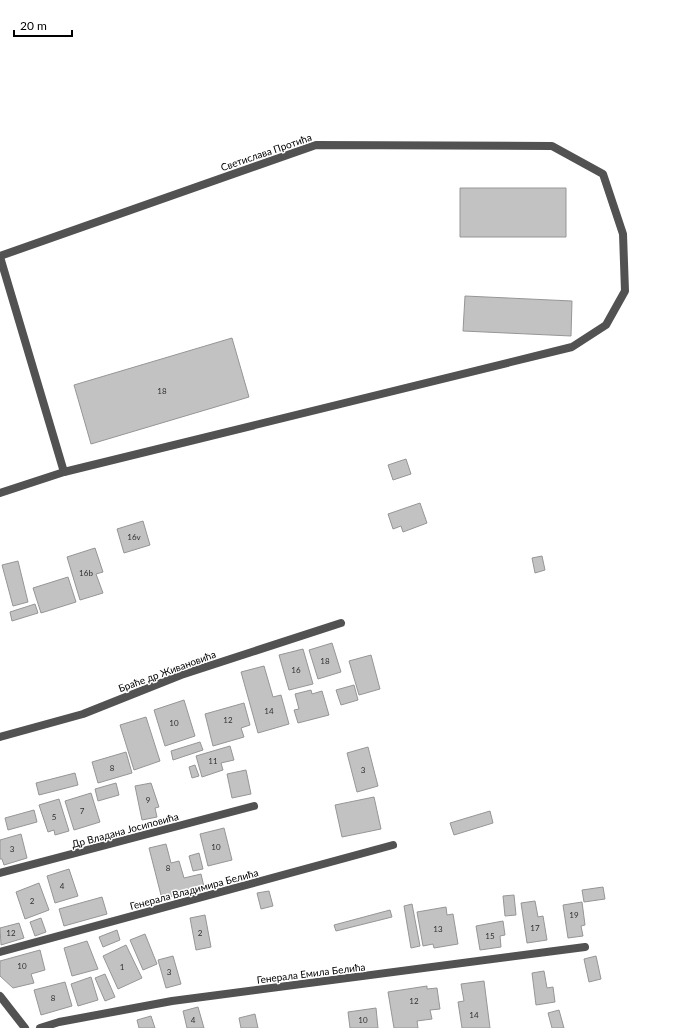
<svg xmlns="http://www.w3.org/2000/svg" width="690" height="1028" viewBox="0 0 690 1028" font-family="Lato,sans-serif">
<rect width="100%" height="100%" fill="#fff"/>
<path fill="#c2c2c2" stroke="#969696" d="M 460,188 L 566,188 L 566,237 L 460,237 Z
M 465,296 L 572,301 L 571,336 L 463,331 Z
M 232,338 L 249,397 L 91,444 L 74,385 Z
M 406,459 L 411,474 L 393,480 L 388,465 Z
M 420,503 L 427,523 L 403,532 L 401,526 L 393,529 L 388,514 Z
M 143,521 L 150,545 L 124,553 L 117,529 Z
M 95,548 L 103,572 L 96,574 L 103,593 L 80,600 L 67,557 Z
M 542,556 L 545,570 L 535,573 L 532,558 Z
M 18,561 L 28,602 L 13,606 L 2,565 Z
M 68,577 L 76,602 L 41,613 L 33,588 Z
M 35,604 L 38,613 L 12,621 L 10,612 Z
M 332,643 L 341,672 L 318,679 L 309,650 Z
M 303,649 L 313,684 L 289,690 L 279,655 Z
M 371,655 L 380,689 L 359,695 L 349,661 Z
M 264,666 L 273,697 L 281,695 L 289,724 L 258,733 L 241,672 Z
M 354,685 L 358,700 L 341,705 L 336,690 Z
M 311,690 L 312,694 L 322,691 L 329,715 L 298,723 L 294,710 L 299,709 L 295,694 Z
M 184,700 L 195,736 L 165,746 L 154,710 Z
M 244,703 L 250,725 L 241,728 L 244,737 L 213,746 L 205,714 Z
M 146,717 L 160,761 L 134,770 L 120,725 Z
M 200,742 L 203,750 L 173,760 L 171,751 Z
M 230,746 L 234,760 L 221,763 L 223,770 L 202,777 L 196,756 Z
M 368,747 L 378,786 L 357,792 L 347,753 Z
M 126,752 L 132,773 L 98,783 L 92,762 Z
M 195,765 L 199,776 L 192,778 L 189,767 Z
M 246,770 L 251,794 L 232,798 L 227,774 Z
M 75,773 L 78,785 L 39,795 L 36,783 Z
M 116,783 L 119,795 L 98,801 L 95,789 Z
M 151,783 L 159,807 L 155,808 L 157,817 L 142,820 L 135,786 Z
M 91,793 L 100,822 L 74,830 L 65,801 Z
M 374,797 L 381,829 L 342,837 L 335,805 Z
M 59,799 L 69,831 L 55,835 L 54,830 L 48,832 L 39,805 Z
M 34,810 L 37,822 L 8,830 L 5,818 Z
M 490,811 L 493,823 L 454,835 L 450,823 Z
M 224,828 L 232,860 L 208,866 L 200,834 Z
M 21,834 L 27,858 L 4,865 L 2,859 L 0,859 L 0,840 Z
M 166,844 L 171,863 L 179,861 L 184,878 L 201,874 L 204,887 L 162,899 L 149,848 Z
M 199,853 L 203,869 L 193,871 L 189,856 Z
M 69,869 L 78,896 L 55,903 L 47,876 Z
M 39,883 L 49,910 L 25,919 L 16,892 Z
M 603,887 L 605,899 L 584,902 L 582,890 Z
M 269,891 L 273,906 L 261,909 L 257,893 Z
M 514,895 L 516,915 L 505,916 L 503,896 Z
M 102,897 L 107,914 L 64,926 L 59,909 Z
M 535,901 L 538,917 L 543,916 L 547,940 L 527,943 L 521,903 Z
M 582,902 L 585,925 L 581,926 L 583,936 L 568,938 L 563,905 Z
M 412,904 L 420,946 L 411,948 L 404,906 Z
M 446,907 L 447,915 L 453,914 L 458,944 L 434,948 L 433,944 L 423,946 L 417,912 Z
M 390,910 L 392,917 L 336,931 L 334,925 Z
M 205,915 L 211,947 L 196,950 L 190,918 Z
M 41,918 L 46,932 L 35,936 L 30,922 Z
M 503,921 L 505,935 L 500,936 L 501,947 L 480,950 L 476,926 Z
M 19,923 L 24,938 L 1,945 L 0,928 Z
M 117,930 L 120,940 L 103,947 L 99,937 Z
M 145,934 L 157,964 L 143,970 L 130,940 Z
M 87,941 L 98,969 L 72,976 L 64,948 Z
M 126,945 L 142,978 L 118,989 L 103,956 Z
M 40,950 L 45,970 L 31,974 L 34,983 L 13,988 L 0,976 L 0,961 Z
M 173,956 L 181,984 L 166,988 L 158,960 Z
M 596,956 L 601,979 L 589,982 L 584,959 Z
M 544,971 L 547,988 L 553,987 L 555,1002 L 536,1005 L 532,973 Z
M 105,974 L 115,997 L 105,1001 L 95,978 Z
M 91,977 L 98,1000 L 78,1006 L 71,984 Z
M 484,981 L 490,1028 L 462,1028 L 458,1002 L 464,1001 L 461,984 Z
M 65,982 L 72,1006 L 41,1015 L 34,990 Z
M 427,986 L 427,989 L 437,988 L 440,1009 L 430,1010 L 432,1019 L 417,1021 L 418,1028 L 394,1028 L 388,992 Z
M 198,1007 L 204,1028 L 187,1028 L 183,1011 Z
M 376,1008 L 378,1028 L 350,1028 L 348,1012 Z
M 559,1010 L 564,1028 L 552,1028 L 548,1013 Z
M 255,1014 L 258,1028 L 241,1028 L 239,1018 Z
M 151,1016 L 155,1028 L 139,1028 L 137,1020 Z"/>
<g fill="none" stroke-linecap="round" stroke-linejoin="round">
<path stroke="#525252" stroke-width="8" d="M 0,257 L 64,472"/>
<path stroke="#525252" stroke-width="8" d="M 0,256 L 316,145 L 552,146 L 603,174 L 623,234 L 625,291 L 606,325 L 572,347 L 64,472 L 0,493
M 0,737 L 83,714 L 181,675 L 341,623
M 0,873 L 254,806
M 0,952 L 393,845
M 0,996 L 25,1028
M 40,1028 L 59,1022 L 172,1001 L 585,947"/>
</g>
<g text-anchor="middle" stroke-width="3" stroke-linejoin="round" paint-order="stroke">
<g font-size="8" fill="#303030">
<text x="162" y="394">18</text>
<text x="134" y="540">16v</text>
<text x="86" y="576">16b</text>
<text x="325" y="664">18</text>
<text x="296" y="673">16</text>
<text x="269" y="714">14</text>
<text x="228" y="723">12</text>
<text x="174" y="726">10</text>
<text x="213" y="764">11</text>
<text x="112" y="771">8</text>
<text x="363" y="773">3</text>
<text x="148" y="803">9</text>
<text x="82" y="814">7</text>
<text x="54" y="820">5</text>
<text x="216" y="850">10</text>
<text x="12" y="852">3</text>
<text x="168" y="871">8</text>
<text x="62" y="889">4</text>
<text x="32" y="904">2</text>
<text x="574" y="918">19</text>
<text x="535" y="931">17</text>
<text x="438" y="932">13</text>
<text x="11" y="936">12</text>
<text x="200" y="936">2</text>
<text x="490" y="939">15</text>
<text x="22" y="969">10</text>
<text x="122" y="970">1</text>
<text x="169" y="975">3</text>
<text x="53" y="1001">8</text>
<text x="414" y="1004">12</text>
<text x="474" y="1018">14</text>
<text x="193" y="1023">4</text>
<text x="363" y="1023">10</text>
</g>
<g font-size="10" fill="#000" stroke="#fff">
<text transform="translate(266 152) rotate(-19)" y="4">Светислава Протића</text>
<text transform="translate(167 671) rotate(-20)" y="4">Браће др Живановића</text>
<text transform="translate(125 830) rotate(-15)" y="4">Др Владана Јосиповића</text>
<text transform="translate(194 889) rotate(-15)" y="4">Генерала Владимира Белића</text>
<text transform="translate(311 973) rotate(-7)" y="4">Генерала Емила Белића</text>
</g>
</g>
<path d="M14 30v6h58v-6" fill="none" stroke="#000000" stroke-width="2"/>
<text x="20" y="30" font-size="12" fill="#000000" stroke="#ffffff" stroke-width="3" paint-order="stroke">20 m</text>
</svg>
